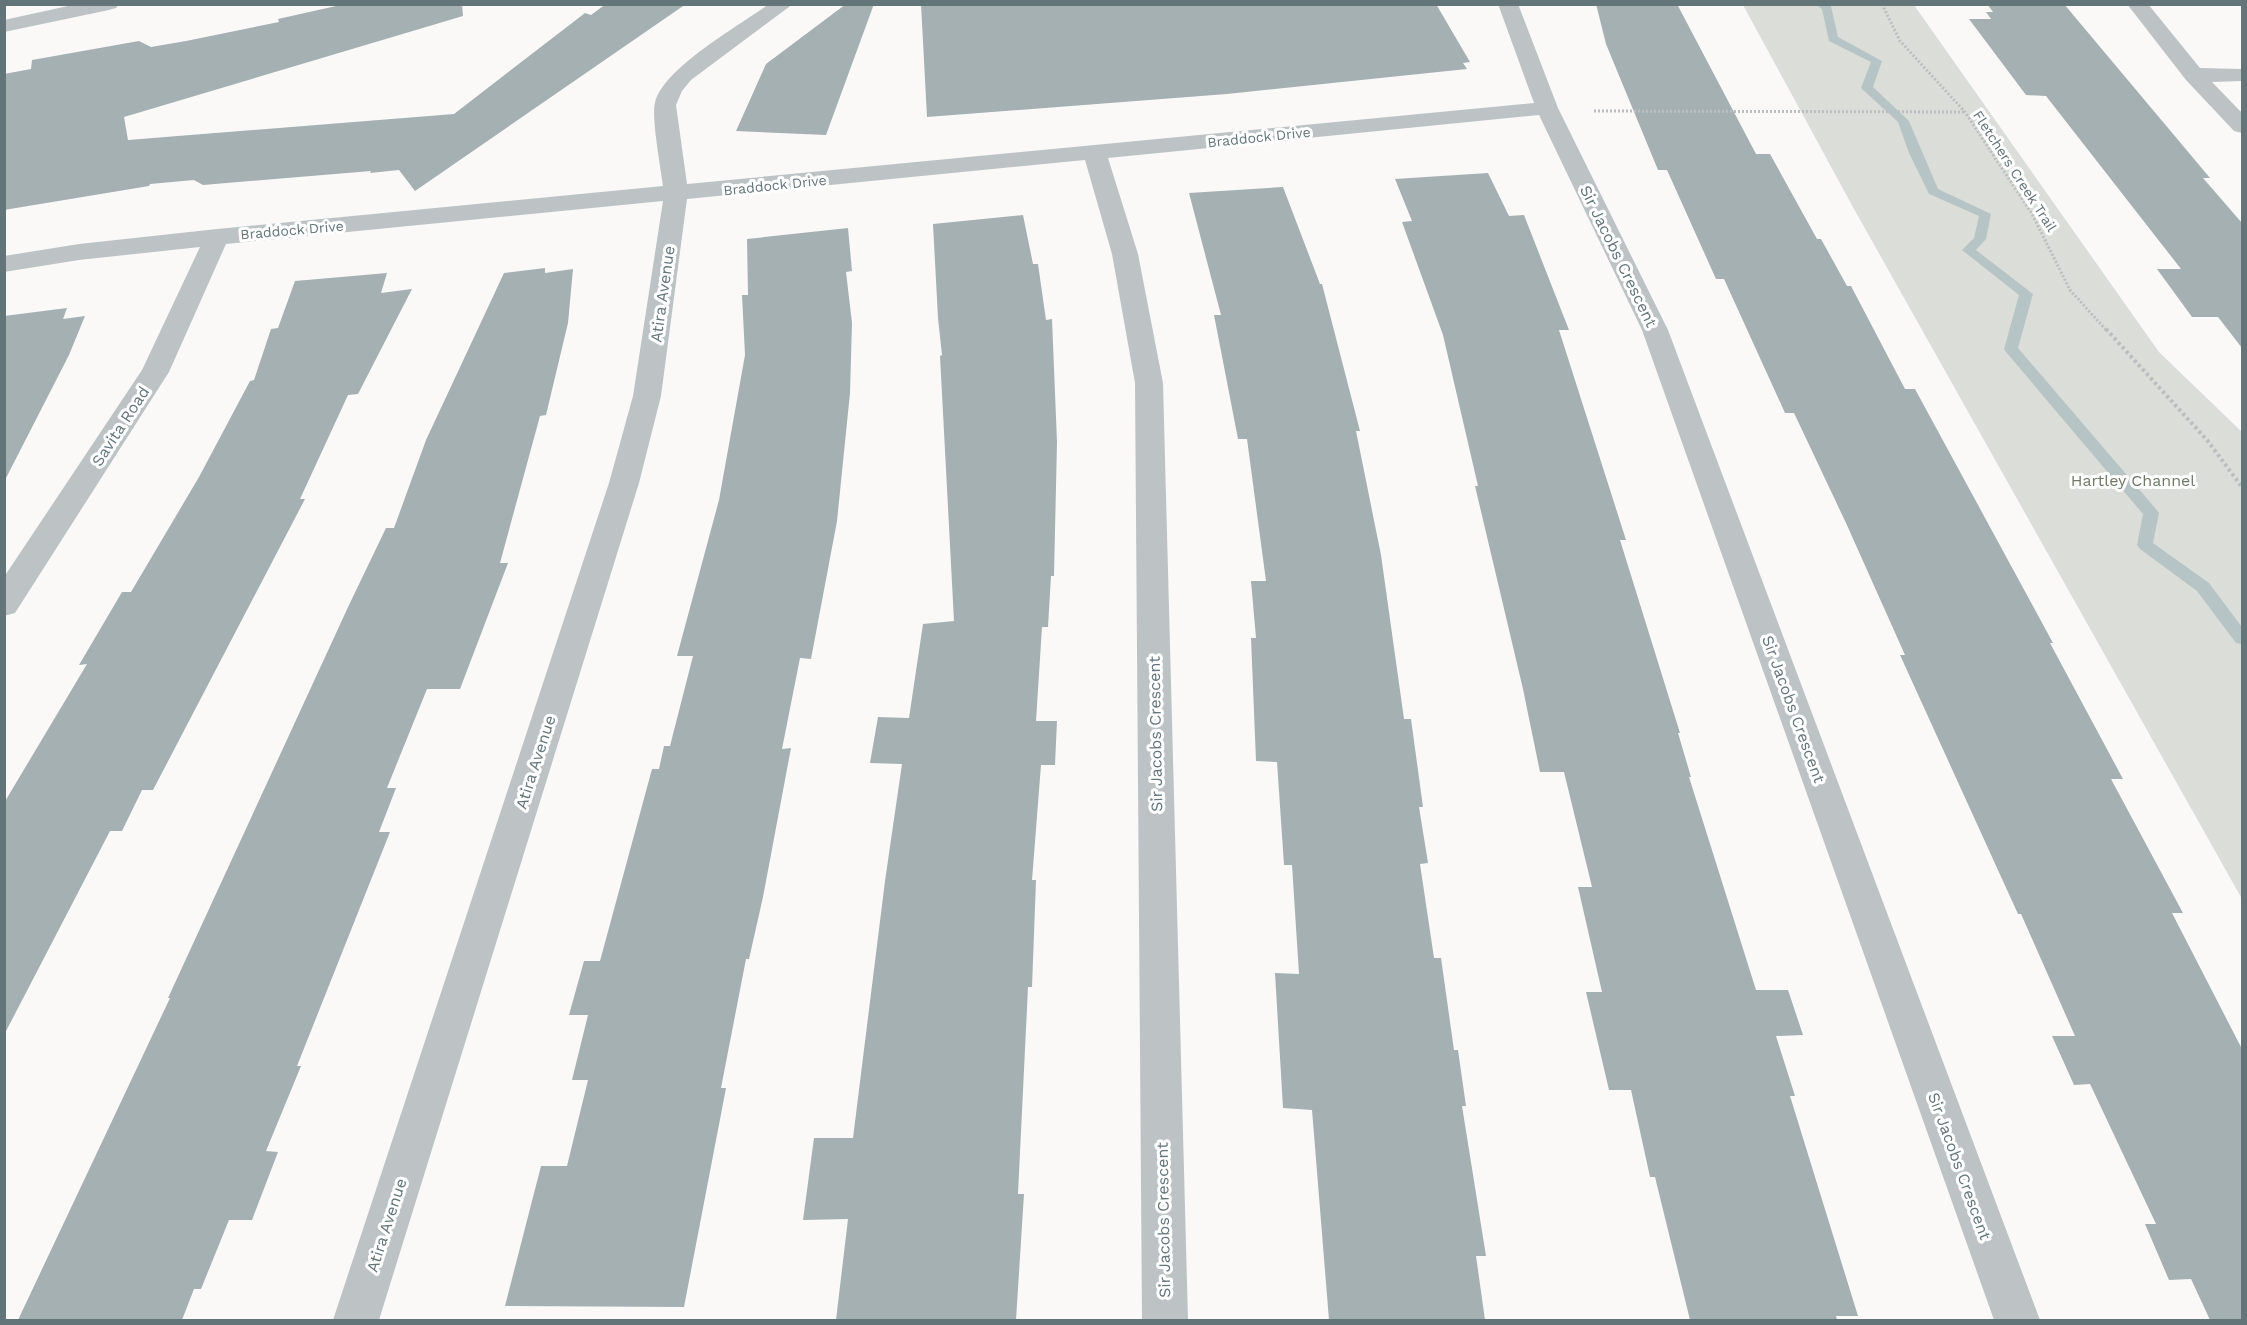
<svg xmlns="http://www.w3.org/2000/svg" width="2247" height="1325" viewBox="0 0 2247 1325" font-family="'Work Sans',sans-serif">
<rect width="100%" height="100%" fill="#faf9f8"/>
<path fill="#dbded8" d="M 1743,5 L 1914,5 L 2159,352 L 2242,432 L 2242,899 L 1854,209 Z"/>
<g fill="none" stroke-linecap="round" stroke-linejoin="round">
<path fill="#b7c4c5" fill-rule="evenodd" d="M 1815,4 L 1831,6 L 1838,37 L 1882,61 L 1873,87 L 1909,121 L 1938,189 L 1991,214 L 1986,239 L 1976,250 L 2033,294 L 2018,348 L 2156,509 L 2159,513 L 2153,543 L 2209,583 L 2242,627 L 2242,644 L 2236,643 L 2197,591 L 2140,549 L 2137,545 L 2143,514 L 2006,352 L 2004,349 L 2019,295 L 1962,250 L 1974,238 L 1979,216 L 1929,194 L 1909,153 L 1898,122 L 1861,88 L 1871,62 L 1829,41 L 1822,9 Z"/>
</g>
<path fill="#a5b0b2" d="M 345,4 L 462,4 L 463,16 L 124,117 L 128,140 L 454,114 L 585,13 L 591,15 L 606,4 L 686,4 L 415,191 L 399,170 L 370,173 L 371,171 L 203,185 L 194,180 L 150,184 L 149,186 L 4,210 L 4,74 L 31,69 L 32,60 L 139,41 L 151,47 L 186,41 L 279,22 L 278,19 Z
M 846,4 L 874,4 L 826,135 L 736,131 L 766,64 Z
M 921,4 L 1436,4 L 1470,62 L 1463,63 L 1467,69 L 1227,94 L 927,117 Z
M 1596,4 L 1677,4 L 1756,154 L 1770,154 L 1817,239 L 1821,239 L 1847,286 L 1851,286 L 1905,389 L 1915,389 L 2053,643 L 2050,643 L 2123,779 L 2111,779 L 2183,913 L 2172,913 L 2242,1049 L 2242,1320 L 2210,1320 L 2191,1279 L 2169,1280 L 2145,1224 L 2156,1224 L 2090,1084 L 2074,1085 L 2052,1036 L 2075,1036 L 2021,914 L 2018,914 L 1900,655 L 1905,655 L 1846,523 L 1794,413 L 1785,413 L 1724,279 L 1716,279 L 1667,170 L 1658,170 L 1606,44 Z
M 1987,4 L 2064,4 L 2210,178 L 2203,178 L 2242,223 L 2242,348 L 2218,317 L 2192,317 L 2157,269 L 2181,269 L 2046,96 L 2026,95 L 1969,19 L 1991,19 L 1986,12 L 1993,12 Z
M 1488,173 L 1509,216 L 1524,215 L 1569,330 L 1559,330 L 1626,540 L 1620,540 L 1680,733 L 1678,733 L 1691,777 L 1689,777 L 1756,990 L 1788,990 L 1803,1035 L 1776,1036 L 1795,1096 L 1790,1096 L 1858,1316 L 1836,1316 L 1837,1320 L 1690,1320 L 1655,1177 L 1650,1177 L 1631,1090 L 1609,1090 L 1586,992 L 1602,992 L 1578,887 L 1592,887 L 1564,772 L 1540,772 L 1523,689 L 1475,486 L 1478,486 L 1443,335 L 1402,222 L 1412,221 L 1395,179 Z
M 1283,187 L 1320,284 L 1322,284 L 1360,431 L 1356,431 L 1381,555 L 1404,719 L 1411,719 L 1423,807 L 1419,807 L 1428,863 L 1420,864 L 1434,958 L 1441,958 L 1454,1050 L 1458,1050 L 1466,1106 L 1462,1106 L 1486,1256 L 1476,1256 L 1485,1320 L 1329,1320 L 1312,1110 L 1283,1108 L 1275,973 L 1299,974 L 1292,865 L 1284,865 L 1277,762 L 1256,761 L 1251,638 L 1256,638 L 1251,581 L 1266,581 L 1247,439 L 1238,439 L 1214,315 L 1221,315 L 1189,193 Z
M 1023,215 L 1033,264 L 1038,264 L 1046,320 L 1052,319 L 1057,442 L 1054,576 L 1051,576 L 1048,627 L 1042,627 L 1036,721 L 1057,721 L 1055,765 L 1041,765 L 1032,880 L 1036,880 L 1032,987 L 1028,987 L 1018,1194 L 1024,1194 L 1016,1320 L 836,1320 L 848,1219 L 803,1220 L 814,1138 L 853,1138 L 885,881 L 902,764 L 870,763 L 878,717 L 909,718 L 923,624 L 954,621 L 940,356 L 942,355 L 938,318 L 933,224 Z
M 848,228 L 852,271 L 846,272 L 852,323 L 850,393 L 837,521 L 811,659 L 800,658 L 782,749 L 791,748 L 763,897 L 749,959 L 746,959 L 721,1088 L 726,1088 L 684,1307 L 505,1306 L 541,1166 L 567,1166 L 588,1080 L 572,1080 L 588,1015 L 569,1015 L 584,961 L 600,961 L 652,769 L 659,769 L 664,746 L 670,746 L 693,656 L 677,656 L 719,500 L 745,355 L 742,295 L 748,295 L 747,239 Z
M 545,268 L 545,273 L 573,269 L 568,323 L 546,415 L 540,416 L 500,563 L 508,563 L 460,689 L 427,689 L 387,788 L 396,788 L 379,832 L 390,832 L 297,1066 L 301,1066 L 266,1151 L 278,1152 L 252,1220 L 229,1220 L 201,1289 L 194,1289 L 182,1320 L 18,1320 L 170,998 L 168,998 L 349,605 L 386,528 L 394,528 L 426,440 L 504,273 Z
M 387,273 L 381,293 L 412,289 L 358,394 L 348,395 L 300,499 L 305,499 L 153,790 L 142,790 L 122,831 L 110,831 L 4,1035 L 4,803 L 87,664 L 79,665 L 122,592 L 131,592 L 199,477 L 250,381 L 254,380 L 271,329 L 278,328 L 295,281 Z
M 67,308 L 63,319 L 85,316 L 69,355 L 4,482 L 4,316 Z"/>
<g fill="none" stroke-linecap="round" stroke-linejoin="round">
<path stroke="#babec0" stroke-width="3" stroke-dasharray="2 2" stroke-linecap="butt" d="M 1882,4 L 1900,41 L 1965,112 L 2032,214 L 2070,290 L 2107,331
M 1594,111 L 1964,112"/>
<path stroke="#babec0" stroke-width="4" stroke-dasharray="3 3" stroke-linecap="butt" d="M 2106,329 L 2207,440 L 2242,487"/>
<path fill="#bdc3c5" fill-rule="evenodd" d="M 769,4 L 793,4 L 691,80 L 682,91 L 676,105 L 687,184 L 1534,103 L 1498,4 L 1518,4 L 1558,108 L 1668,330 L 2040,1320 L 1994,1320 L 1642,330 L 1539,115 L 1108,158 L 1138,254 L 1163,383 L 1188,1320 L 1142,1320 L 1135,383 L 1112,254 L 1085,160 L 687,199 L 661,396 L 639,483 L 379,1320 L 333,1320 L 609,483 L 633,396 L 663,201 L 226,244 L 169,372 L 15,613 L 4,616 L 4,577 L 142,370 L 200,247 L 79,260 L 4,272 L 4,256 L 79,244 L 217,229 L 663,186 C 661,170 651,116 655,103 C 663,68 739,26 769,4 Z
M 2127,4 L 2148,4 L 2200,68 L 2242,69 L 2242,81 L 2212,82 L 2242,113 L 2242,133 L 2234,131 L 2186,80 Z"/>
<path fill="#bdc3c5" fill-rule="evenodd" d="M 77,4 L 119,4 L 116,8 L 109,10 L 4,32 L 4,20 Z"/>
</g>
<g text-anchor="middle" stroke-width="6" stroke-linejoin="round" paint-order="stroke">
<g font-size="14" fill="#637579" stroke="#fff">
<text transform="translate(1259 137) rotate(-6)" y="5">Braddock Drive</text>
<text transform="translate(2015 171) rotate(57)" y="5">Fletchers Creek Trail</text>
<text transform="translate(775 185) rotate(-6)" y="5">Braddock Drive</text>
<text transform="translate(292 230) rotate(-5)" y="5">Braddock Drive</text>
</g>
<g font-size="16" fill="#637579" stroke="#fff">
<text transform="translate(1619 256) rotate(64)" y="6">Sir Jacobs Crescent</text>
<text transform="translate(662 294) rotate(-82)" y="6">Atira Avenue</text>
<text transform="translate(120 426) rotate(-57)" y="6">Savita Road</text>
<text transform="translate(1794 709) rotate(70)" y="6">Sir Jacobs Crescent</text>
<text transform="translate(1155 734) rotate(-91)" y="6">Sir Jacobs Crescent</text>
<text transform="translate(535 762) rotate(-72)" y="6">Atira Avenue</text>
<text transform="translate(1960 1166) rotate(70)" y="6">Sir Jacobs Crescent</text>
<text transform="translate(1163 1220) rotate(-91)" y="6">Sir Jacobs Crescent</text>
<text transform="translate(386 1225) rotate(-72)" y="6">Atira Avenue</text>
</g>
<g font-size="16" fill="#6e7866" stroke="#fff">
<text x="2133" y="486">Hartley Channel</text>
</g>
</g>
<rect width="2247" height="1325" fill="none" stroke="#637579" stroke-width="12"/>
</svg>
